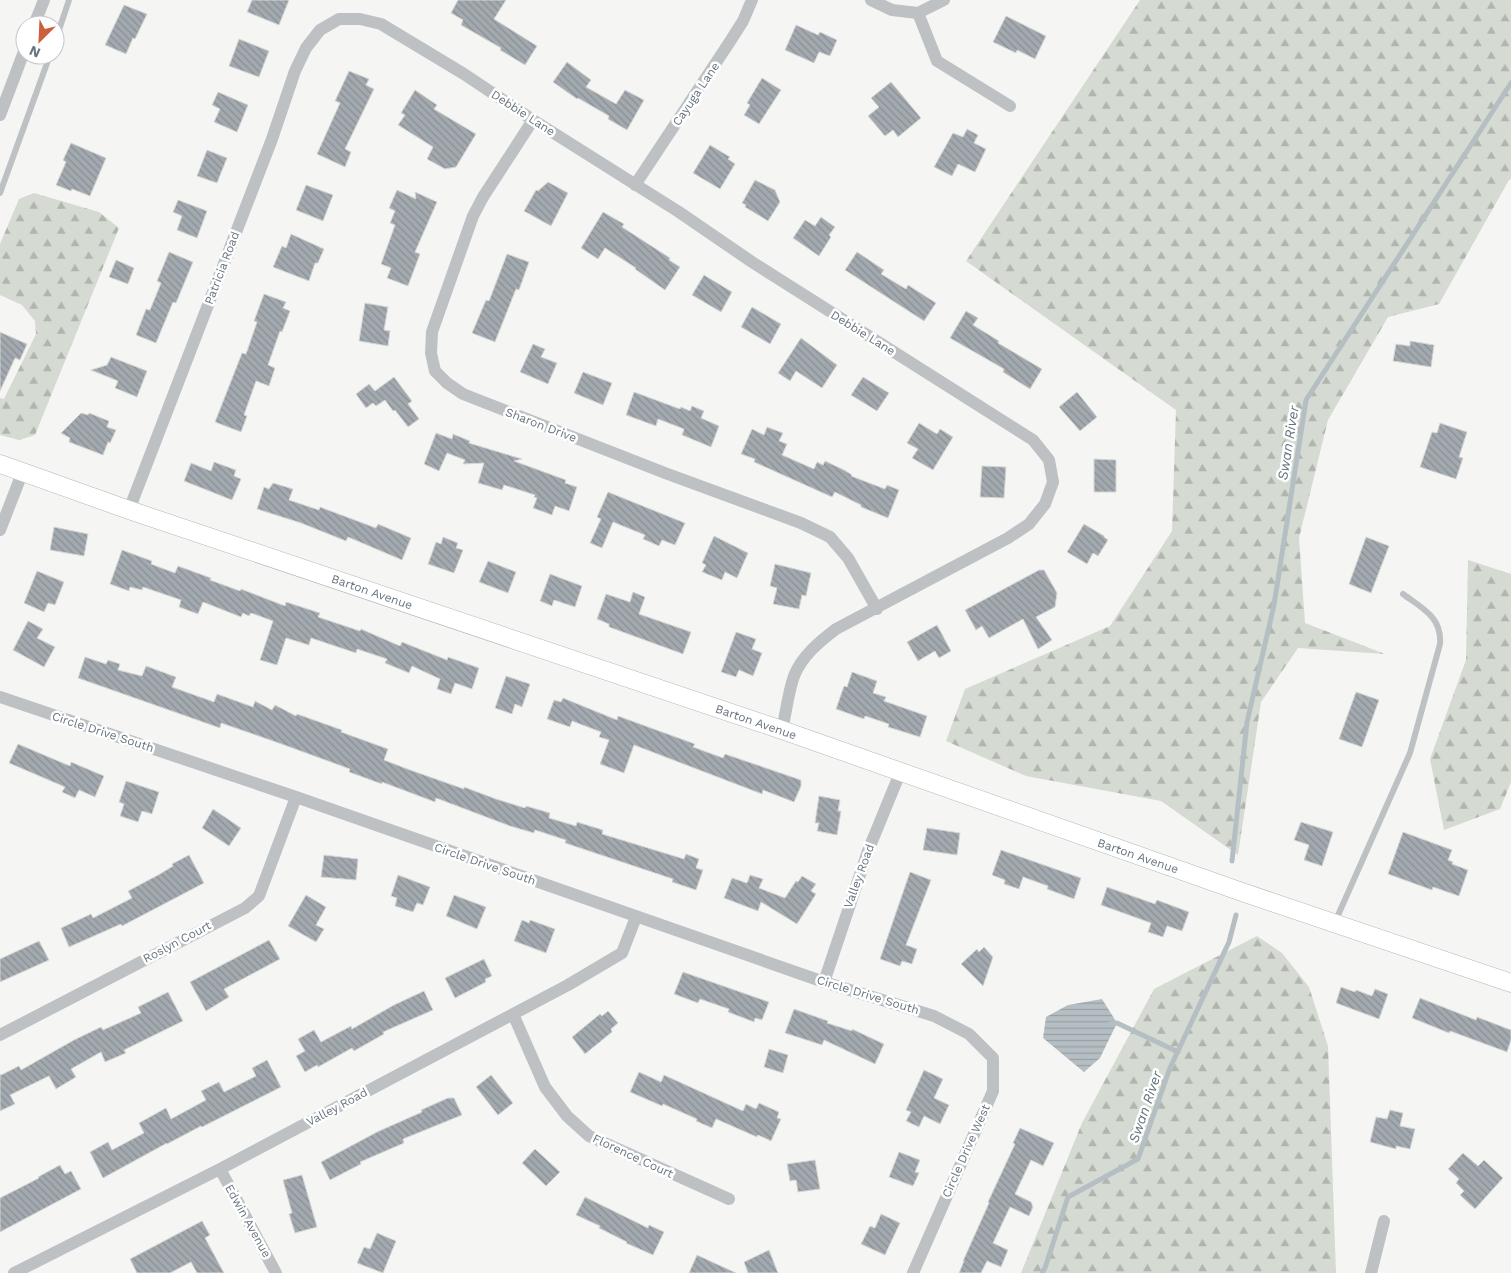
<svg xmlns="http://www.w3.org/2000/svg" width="1511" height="1273" viewBox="0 0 1511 1273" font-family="'Work Sans',sans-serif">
<defs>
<pattern id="forest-firs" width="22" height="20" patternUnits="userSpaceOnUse" patternTransform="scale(1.25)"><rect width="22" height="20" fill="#d5dad2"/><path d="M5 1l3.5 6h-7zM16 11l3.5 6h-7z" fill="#b1b5b0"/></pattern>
<pattern id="water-rules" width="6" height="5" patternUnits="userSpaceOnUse" patternTransform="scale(1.25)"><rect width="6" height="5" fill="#b5bfc3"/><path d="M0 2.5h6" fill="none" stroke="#97a0a4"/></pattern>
<pattern id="building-back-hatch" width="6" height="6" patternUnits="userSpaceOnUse" patternTransform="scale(1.25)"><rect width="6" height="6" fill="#a3aaaf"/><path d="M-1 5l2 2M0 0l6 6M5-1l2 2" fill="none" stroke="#898f94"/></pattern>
</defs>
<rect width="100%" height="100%" fill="#f5f5f3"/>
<path fill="url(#forest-firs)" d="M 1140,0 L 1511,0 L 1511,179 L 1509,180 L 1439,304 L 1388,317 L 1328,420 L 1299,538 L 1305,623 L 1385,654 L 1298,648 L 1261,702 L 1238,855 L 1161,801 L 1026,776 L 946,741 L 965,689 L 1110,626 L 1172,531 L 1176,410 L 966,261 Z
M 34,193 L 99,212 L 119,228 L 35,435 L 19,440 L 0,435 L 0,398 L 4,399 L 36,334 L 35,321 L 22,305 L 0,295 L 0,244 L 19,199 Z
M 1468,560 L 1511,574 L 1511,782 L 1500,809 L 1444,830 L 1430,759 L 1466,660 Z
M 1257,936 L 1282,953 L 1309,987 L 1328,1046 L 1336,1273 L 1021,1273 L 1082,1123 L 1154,989 Z"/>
<path fill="url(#water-rules)" d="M 1102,999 L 1117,1023 L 1100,1058 L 1084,1072 C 1070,1061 1057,1049 1043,1038 L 1046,1017 L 1068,1005 Z"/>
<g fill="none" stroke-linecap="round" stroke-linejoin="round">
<path stroke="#b5bfc3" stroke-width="5" d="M 1232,861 L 1247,722 L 1274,605 L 1306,400 L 1511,83
M 1110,1024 L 1117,1023 L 1178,1052
M 1042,1273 L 1045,1268 L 1068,1197 L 1138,1159 L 1170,1068 L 1229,942 L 1236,915"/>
</g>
<path fill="url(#building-back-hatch)" stroke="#d7d7d5" d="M 252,0 L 289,0 L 279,25 L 247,12 Z
M 458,0 L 506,0 L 494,19 L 537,46 L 525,65 L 500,50 L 501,48 L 461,25 L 463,20 L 451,13 Z
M 124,5 L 147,14 L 135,39 L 133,38 L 126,54 L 105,45 Z
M 1006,16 L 1046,36 L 1035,59 L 1017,50 L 1016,53 L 993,42 Z
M 796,25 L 818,35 L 820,32 L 837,40 L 830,56 L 819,52 L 814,63 L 785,50 Z
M 239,39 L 269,51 L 259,77 L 229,66 Z
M 567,62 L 591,80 L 586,87 L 616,104 L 625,90 L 644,100 L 627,130 L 608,119 L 609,116 L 578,98 L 577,99 L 553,82 Z
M 349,71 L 369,79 L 366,85 L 374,89 L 345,149 L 351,152 L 345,167 L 317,154 L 340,103 L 335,101 Z
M 762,78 L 781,90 L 759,124 L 744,115 L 750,105 L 747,103 Z
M 891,82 L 921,118 L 898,137 L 893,130 L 885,136 L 868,116 L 879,107 L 871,98 Z
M 415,90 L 437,105 L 434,109 L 476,134 L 456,167 L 445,169 L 427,159 L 433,147 L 398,125 L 405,115 L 401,113 Z
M 218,92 L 248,105 L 237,132 L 214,122 L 220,109 L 212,105 Z
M 967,129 L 978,135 L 974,143 L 986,149 L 975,172 L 958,164 L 952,176 L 934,167 L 953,133 L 963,137 Z
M 71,143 L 106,158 L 90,196 L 72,189 L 71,191 L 56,185 L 66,162 L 63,160 Z
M 710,145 L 730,157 L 728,159 L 735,164 L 720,189 L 693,173 Z
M 207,150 L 227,158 L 217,183 L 197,176 Z
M 755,180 L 775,190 L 780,202 L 768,221 L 745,207 L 746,205 L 742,203 Z
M 548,182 L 568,193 L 551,226 L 524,211 L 536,190 L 538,191 Z
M 306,185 L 333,195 L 323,221 L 296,210 Z
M 397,190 L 416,199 L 415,192 L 437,202 L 415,252 L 420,254 L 408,286 L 387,278 L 391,268 L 381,264 L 395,225 L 390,223 L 395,211 L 389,208 Z
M 178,200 L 207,211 L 197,238 L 177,230 L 182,216 L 173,212 Z
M 603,212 L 624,224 L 622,227 L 670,258 L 669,260 L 680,267 L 665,290 L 635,269 L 636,268 L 605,248 L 598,259 L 581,248 Z
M 821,217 L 835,227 L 829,235 L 831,237 L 819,256 L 793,238 L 805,220 L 815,226 Z
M 291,234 L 324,249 L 318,263 L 315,263 L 309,281 L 273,267 L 282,246 L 286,248 Z
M 169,252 L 193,262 L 176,303 L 173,302 L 156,343 L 136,335 L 146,309 L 150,310 L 161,283 L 157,281 Z
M 857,252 L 884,270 L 881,274 L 906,289 L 908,285 L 936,303 L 924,321 L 845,270 Z
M 507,254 L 529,262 L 519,290 L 516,289 L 495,342 L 472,333 L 486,300 L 489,301 Z
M 116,260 L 134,268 L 128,284 L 109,277 Z
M 704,275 L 732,292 L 721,312 L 692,295 Z
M 264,294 L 286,302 L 283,308 L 290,311 L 282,332 L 280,331 L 268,365 L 275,368 L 269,386 L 256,381 L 244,415 L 247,416 L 241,432 L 215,422 L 242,353 L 246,354 L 257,322 L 254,321 Z
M 365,303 L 388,307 L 384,330 L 390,331 L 388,346 L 359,341 Z
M 752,307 L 781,324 L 770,344 L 741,327 Z
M 966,311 L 978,318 L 973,325 L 999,341 L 998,343 L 1042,369 L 1030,389 L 1003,372 L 1004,369 L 950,338 Z
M 0,332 L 27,344 L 20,360 L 15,358 L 0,391 Z
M 801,338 L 837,365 L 822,388 L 796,371 L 790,381 L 778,373 Z
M 1410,341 L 1434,345 L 1431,367 L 1393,361 L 1396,344 L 1410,346 Z
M 533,344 L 545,349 L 541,357 L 557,363 L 548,384 L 520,372 Z
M 111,357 L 147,371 L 137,397 L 115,388 L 118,381 L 91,370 L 107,365 Z
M 583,372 L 612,383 L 603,405 L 574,393 Z
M 394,377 L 412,401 L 408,404 L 419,419 L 408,427 L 395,410 L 393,411 L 385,400 L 376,406 L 373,403 L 366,408 L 356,394 L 369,384 L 375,391 Z
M 863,377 L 889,393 L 877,411 L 851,395 Z
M 634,392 L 680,409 L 681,407 L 690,411 L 692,406 L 704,411 L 701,418 L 719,426 L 711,447 L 682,435 L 684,429 L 658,419 L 656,426 L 626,415 Z
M 1077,392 L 1097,417 L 1080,431 L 1059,407 Z
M 81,413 L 88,415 L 89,413 L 109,421 L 107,427 L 116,430 L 110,443 L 108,442 L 103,455 L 69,442 L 70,438 L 61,433 Z
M 919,423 L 937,434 L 940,429 L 953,437 L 933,470 L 912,458 L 918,449 L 907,443 Z
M 1440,423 L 1467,432 L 1459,457 L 1463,458 L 1456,479 L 1420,467 L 1432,432 L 1437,433 Z
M 767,427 L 783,433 L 779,441 L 787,444 L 782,455 L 814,469 L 817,462 L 823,465 L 825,461 L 844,470 L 852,475 L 851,476 L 885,489 L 887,485 L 899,490 L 888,518 L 861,507 L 861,505 L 835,492 L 832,497 L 754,462 L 755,459 L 741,454 L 752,429 L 764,435 Z
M 436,433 L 452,439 L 453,434 L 470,441 L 469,443 L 522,459 L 514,461 L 566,480 L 565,483 L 577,487 L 569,511 L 555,506 L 552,515 L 533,508 L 537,498 L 534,497 L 535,495 L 504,485 L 502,490 L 478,483 L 484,463 L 463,464 L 465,460 L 447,453 L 439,471 L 424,464 Z
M 1094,459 L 1116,460 L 1116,492 L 1094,492 Z
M 214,462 L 236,470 L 234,476 L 241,479 L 232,500 L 184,481 L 191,463 L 211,471 Z
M 982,466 L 1006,467 L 1004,498 L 980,497 Z
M 273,483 L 293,489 L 289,500 L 319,510 L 320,507 L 376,528 L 378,524 L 411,538 L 402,560 L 348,537 L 346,541 L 301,523 L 257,509 L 264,487 L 269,489 Z
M 608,492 L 685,523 L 675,545 L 662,540 L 659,546 L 643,539 L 645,535 L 613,522 L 602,548 L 590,543 L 601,519 L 597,517 Z
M 1084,524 L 1104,536 L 1104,537 L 1108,540 L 1098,556 L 1093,553 L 1087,564 L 1067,552 Z
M 54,527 L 88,534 L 84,556 L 50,550 Z
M 714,536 L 748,553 L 737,578 L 725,572 L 722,580 L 702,572 L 706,565 L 702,563 Z
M 443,537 L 458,543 L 456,548 L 463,550 L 454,573 L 428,564 L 436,542 L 441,544 Z
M 1366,537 L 1389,546 L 1371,593 L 1349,584 Z
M 122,550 L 152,561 L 151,564 L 175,573 L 178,566 L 211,578 L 210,580 L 240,591 L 241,589 L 285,606 L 286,602 L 320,613 L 318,617 L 360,631 L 361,629 L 400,646 L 402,642 L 447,660 L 448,657 L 479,668 L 472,689 L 455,683 L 451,694 L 437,689 L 440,679 L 412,666 L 409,673 L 385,663 L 387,659 L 357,649 L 356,653 L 311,638 L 309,645 L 286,638 L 277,665 L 260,660 L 273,621 L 251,613 L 249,616 L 243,613 L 241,617 L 203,602 L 198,614 L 179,607 L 181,600 L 143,587 L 142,590 L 130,587 L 129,591 L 110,584 Z
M 488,561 L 516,572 L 508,593 L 479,582 Z
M 775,564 L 811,573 L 806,596 L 802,595 L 799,609 L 773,604 L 777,588 L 770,586 Z
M 1039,570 L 1044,570 L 1057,593 L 1055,607 L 1036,617 L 1052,640 L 1038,649 L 1023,619 L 989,638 L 982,626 L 976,630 L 965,610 Z
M 37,571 L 64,582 L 55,605 L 48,603 L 44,612 L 24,603 Z
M 550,574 L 582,586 L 575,607 L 554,600 L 552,606 L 540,601 Z
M 633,592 L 645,597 L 639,614 L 691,632 L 683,654 L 609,627 L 609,624 L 597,619 L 606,594 L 630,602 Z
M 28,621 L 43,629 L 37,638 L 55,647 L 44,667 L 13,650 Z
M 937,625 L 951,651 L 939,658 L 935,651 L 918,661 L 907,642 Z
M 736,632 L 756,639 L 752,649 L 762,653 L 753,676 L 739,670 L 736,677 L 721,672 Z
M 85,657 L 106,664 L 108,660 L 120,664 L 118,670 L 142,676 L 146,666 L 176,677 L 172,687 L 214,702 L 217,694 L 253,707 L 255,701 L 272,710 L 275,705 L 296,716 L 297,714 L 342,730 L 341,732 L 388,749 L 384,760 L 410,770 L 464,789 L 464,787 L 496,799 L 525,808 L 526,806 L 550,813 L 549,818 L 576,826 L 577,822 L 603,830 L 602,834 L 684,859 L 686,854 L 699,859 L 696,868 L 703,870 L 696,890 L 672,882 L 673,879 L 565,843 L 566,840 L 535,830 L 534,833 L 510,826 L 436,798 L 435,802 L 382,782 L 382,784 L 349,772 L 350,769 L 276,742 L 221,723 L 220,728 L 78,678 Z
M 852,672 L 877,681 L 873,693 L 886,697 L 884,701 L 927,716 L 920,737 L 888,727 L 889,724 L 865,716 L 864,719 L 836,709 L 844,686 L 847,687 Z
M 506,676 L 530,684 L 522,707 L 515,704 L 512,714 L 495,708 Z
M 1356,692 L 1379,700 L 1362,747 L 1339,739 Z
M 563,698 L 617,720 L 618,716 L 695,744 L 693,747 L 723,758 L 725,754 L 801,780 L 801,786 L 794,802 L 763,790 L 762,794 L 634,745 L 624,773 L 600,764 L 609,740 L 599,737 L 601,732 L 572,721 L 570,727 L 547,719 L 554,700 L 561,702 Z
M 18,744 L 70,766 L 71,762 L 104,776 L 95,797 L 79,790 L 75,798 L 62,792 L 65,787 L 9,763 Z
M 126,781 L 159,792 L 152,814 L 142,811 L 138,822 L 120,816 L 124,804 L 119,802 Z
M 819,796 L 840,800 L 838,811 L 841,811 L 837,835 L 817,831 L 819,823 L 815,823 Z
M 213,809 L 241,828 L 229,846 L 202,828 Z
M 1301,822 L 1333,832 L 1322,866 L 1304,860 L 1309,845 L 1294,840 Z
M 927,828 L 960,833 L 957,855 L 923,850 Z
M 1403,832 L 1452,850 L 1448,860 L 1453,862 L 1452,864 L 1468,870 L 1459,896 L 1433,887 L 1432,890 L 1388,874 Z
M 1001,850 L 1081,878 L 1074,899 L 1047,889 L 1048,886 L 1023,877 L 1019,889 L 1004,884 L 1005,880 L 992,875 Z
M 189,855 L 204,883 L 122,926 L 121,924 L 69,947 L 61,928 L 91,914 L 93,918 L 132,898 L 128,891 L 160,874 L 173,866 L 172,864 Z
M 324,855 L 358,859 L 356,880 L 321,877 Z
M 910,872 L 931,880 L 906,945 L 917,949 L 912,964 L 902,961 L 900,966 L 880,959 Z
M 398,875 L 430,887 L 423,905 L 417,903 L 413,912 L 395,906 L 397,898 L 391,896 Z
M 750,875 L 763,879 L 759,888 L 785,898 L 796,881 L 798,882 L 802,876 L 816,884 L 811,891 L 816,894 L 797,924 L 761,902 L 758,911 L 724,898 L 732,878 L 747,883 Z
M 1107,887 L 1155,904 L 1157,900 L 1189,912 L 1182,931 L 1167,926 L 1163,937 L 1148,932 L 1151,923 L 1101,905 Z
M 306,895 L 326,907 L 316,925 L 324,929 L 316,942 L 288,926 Z
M 454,895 L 486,907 L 477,929 L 446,916 Z
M 522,920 L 529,923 L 530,920 L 555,929 L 546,953 L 514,941 Z
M 269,940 L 280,959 L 224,989 L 229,997 L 206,1011 L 190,982 Z
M 39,941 L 49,960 L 0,982 L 0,959 Z
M 984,947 L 993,957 L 983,986 L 961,964 L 977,949 L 979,952 Z
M 484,959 L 492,976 L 485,979 L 486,982 L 455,998 L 445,978 Z
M 683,972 L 769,1002 L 762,1020 L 755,1018 L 754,1022 L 728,1012 L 729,1009 L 700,999 L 698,1003 L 674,994 Z
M 1341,987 L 1355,992 L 1356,990 L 1372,996 L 1375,989 L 1388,994 L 1379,1019 L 1336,1003 Z
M 424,991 L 433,1010 L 383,1032 L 384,1034 L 354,1051 L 352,1048 L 318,1067 L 317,1065 L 305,1072 L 296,1056 L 305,1051 L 298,1039 L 314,1030 L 321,1042 L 351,1026 L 352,1029 L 394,1005 Z
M 168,992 L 183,1021 L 124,1050 L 126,1053 L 105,1062 L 101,1052 L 71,1069 L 76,1077 L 56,1089 L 49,1076 L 10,1095 L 15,1104 L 0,1111 L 0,1074 L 1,1075 L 19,1066 L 21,1070 L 74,1040 L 101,1027 L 103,1030 L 141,1013 L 138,1007 Z
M 1420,998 L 1476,1020 L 1477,1017 L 1511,1030 L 1511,1040 L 1507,1052 L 1450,1031 L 1449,1033 L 1412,1018 Z
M 794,1009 L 828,1021 L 827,1023 L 852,1031 L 852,1029 L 884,1044 L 875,1064 L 824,1040 L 822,1045 L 785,1033 Z
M 608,1011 L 618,1023 L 611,1029 L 612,1032 L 585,1054 L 572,1037 L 600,1014 L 602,1016 Z
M 769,1049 L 788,1055 L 783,1073 L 764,1067 Z
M 267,1060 L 281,1087 L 202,1127 L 201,1126 L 167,1144 L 167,1143 L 103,1178 L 90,1152 L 108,1142 L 112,1150 L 144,1133 L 139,1123 L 166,1108 L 171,1119 L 206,1100 L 201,1091 L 219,1082 L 224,1092 L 256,1076 L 252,1068 Z
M 924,1070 L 943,1079 L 934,1098 L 949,1105 L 940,1124 L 924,1116 L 919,1127 L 906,1121 L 911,1112 L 906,1110 Z
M 639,1072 L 661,1082 L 664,1075 L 743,1111 L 746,1104 L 756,1109 L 759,1103 L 779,1112 L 777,1118 L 781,1119 L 771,1141 L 758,1135 L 757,1137 L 716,1119 L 712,1128 L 696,1121 L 697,1119 L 663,1104 L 662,1106 L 630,1092 Z
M 491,1075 L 513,1103 L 498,1115 L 476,1087 Z
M 448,1098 L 454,1098 L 462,1115 L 403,1139 L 404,1143 L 360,1162 L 361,1164 L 330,1180 L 321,1162 L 377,1132 L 422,1112 L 421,1110 Z
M 1390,1110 L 1403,1113 L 1400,1126 L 1415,1129 L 1410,1149 L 1396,1146 L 1396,1149 L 1370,1142 L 1376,1117 L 1387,1119 Z
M 1020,1128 L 1054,1143 L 1043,1166 L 1031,1160 L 1015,1194 L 1031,1202 L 1033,1207 L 1029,1216 L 1010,1207 L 993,1243 L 1008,1250 L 1001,1267 L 987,1261 L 981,1273 L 959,1273 L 964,1261 L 963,1261 L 989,1203 L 988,1202 L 1015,1144 L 1013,1143 Z
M 535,1149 L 560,1172 L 546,1186 L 522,1163 Z
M 899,1152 L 920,1160 L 915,1172 L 919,1173 L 913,1186 L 889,1177 Z
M 1463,1153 L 1478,1166 L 1484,1160 L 1503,1178 L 1475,1209 L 1460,1195 L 1464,1191 L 1456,1183 L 1459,1179 L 1448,1169 Z
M 815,1160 L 820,1189 L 798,1192 L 796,1180 L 790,1181 L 787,1164 Z
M 60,1165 L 65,1174 L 71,1171 L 81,1189 L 0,1232 L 0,1198 L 39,1178 L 38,1177 Z
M 302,1175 L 317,1227 L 295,1233 L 289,1214 L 292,1213 L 283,1180 Z
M 585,1197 L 648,1228 L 649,1225 L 664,1232 L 653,1255 L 626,1243 L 627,1242 L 599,1228 L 600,1226 L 576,1215 Z
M 881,1214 L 900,1223 L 885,1255 L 861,1244 L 870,1226 L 875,1228 Z
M 202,1221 L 210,1235 L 205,1238 L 224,1273 L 197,1273 L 191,1262 L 170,1273 L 137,1273 L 130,1259 Z
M 377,1233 L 396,1241 L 383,1273 L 357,1263 L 364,1247 L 370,1249 Z
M 769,1250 L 778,1273 L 748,1273 L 744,1262 Z
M 697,1255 L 736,1273 L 689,1273 Z"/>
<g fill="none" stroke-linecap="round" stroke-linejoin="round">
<g stroke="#b2b6ba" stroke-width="19">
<path id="secondary" d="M 0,464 L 129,510 L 782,730 L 1242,892 L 1511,983"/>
</g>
<path stroke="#bdc1c4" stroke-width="6" d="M 55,42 L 69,0
M 0,193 L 50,55
M 1335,922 L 1410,753 L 1440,644 C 1442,617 1423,609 1403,594"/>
<path stroke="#bdc1c4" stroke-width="12" d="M 871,0 L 892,10 L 918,13
M 918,13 L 937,61 L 1010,106
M 918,13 L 944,0
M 34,25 L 44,0
M 0,115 L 25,49
M 533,120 L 483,197 L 473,216 L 432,332 L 431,353 L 435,371 L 447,383 L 463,394 L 665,473 L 801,523 L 830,537 L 848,558 L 877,609
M 635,185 L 729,43 L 743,21 L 752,0
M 129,510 L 272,139 L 295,71 L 306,48 L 320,30 L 339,19 L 360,19 L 381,24 L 464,74 L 533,120 L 679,212 L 752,262 L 1033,440 L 1049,460 L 1053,482 L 1045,504 L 1029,524 L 1008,538 L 836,629 C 819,642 802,656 794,676 C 788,693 786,713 782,730
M 0,530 L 23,471
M 0,697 L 296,797 L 824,982 L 934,1016 L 969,1034 L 993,1058 L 993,1091 L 913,1273
M 824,982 L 868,851 L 900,773
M 513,1014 L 545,1087 L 567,1116 L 589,1136 L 729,1199
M 0,1035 L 245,908 L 259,896 L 296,797
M 220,1169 L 276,1273
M 14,1273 L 220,1169 L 568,985 L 622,953 L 636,917
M 1371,1273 L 1384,1221"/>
<use href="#secondary" stroke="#fff" stroke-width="18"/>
</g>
<g text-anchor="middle" stroke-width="5" stroke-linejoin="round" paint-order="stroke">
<g font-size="12" fill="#687580" stroke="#fff">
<text transform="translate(696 94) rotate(-56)" y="4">Cayuga Lane</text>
<text transform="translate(523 113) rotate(33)" y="4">Debbie Lane</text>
<text transform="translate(222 268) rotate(-69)" y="4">Patricia Road</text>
<text transform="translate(863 333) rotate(32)" y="4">Debbie Lane</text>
<text transform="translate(541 425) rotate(21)" y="4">Sharon Drive</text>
<text transform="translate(372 592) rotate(19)" y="4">Barton Avenue</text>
<text transform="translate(756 722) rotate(19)" y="4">Barton Avenue</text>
<text transform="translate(103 732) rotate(18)" y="4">Circle Drive South</text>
<text transform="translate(1138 856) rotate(19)" y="4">Barton Avenue</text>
<text transform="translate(485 864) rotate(19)" y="4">Circle Drive South</text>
<text transform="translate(859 876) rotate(-70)" y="4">Valley Road</text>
<text transform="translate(177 942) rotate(-28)" y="4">Roslyn Court</text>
<text transform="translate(868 995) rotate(17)" y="4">Circle Drive South</text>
<text transform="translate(337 1107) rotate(-28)" y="4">Valley Road</text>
<text transform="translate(966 1151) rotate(-66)" y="4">Circle Drive West</text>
<text transform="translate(633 1156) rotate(25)" y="4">Florence Court</text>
<text transform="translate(248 1221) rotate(61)" y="4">Edwin Avenue</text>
</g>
<g font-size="14" font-style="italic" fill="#64757c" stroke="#fff">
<text transform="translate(1288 443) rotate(-81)" y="5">Swan River</text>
<text transform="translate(1145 1107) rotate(-71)" y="5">Swan River</text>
</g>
</g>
<g transform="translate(40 40) rotate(204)"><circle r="24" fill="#ffffff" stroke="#c3c8cc"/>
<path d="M0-4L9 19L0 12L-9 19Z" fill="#cd603b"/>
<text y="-8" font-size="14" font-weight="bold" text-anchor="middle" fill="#687580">N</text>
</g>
</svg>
